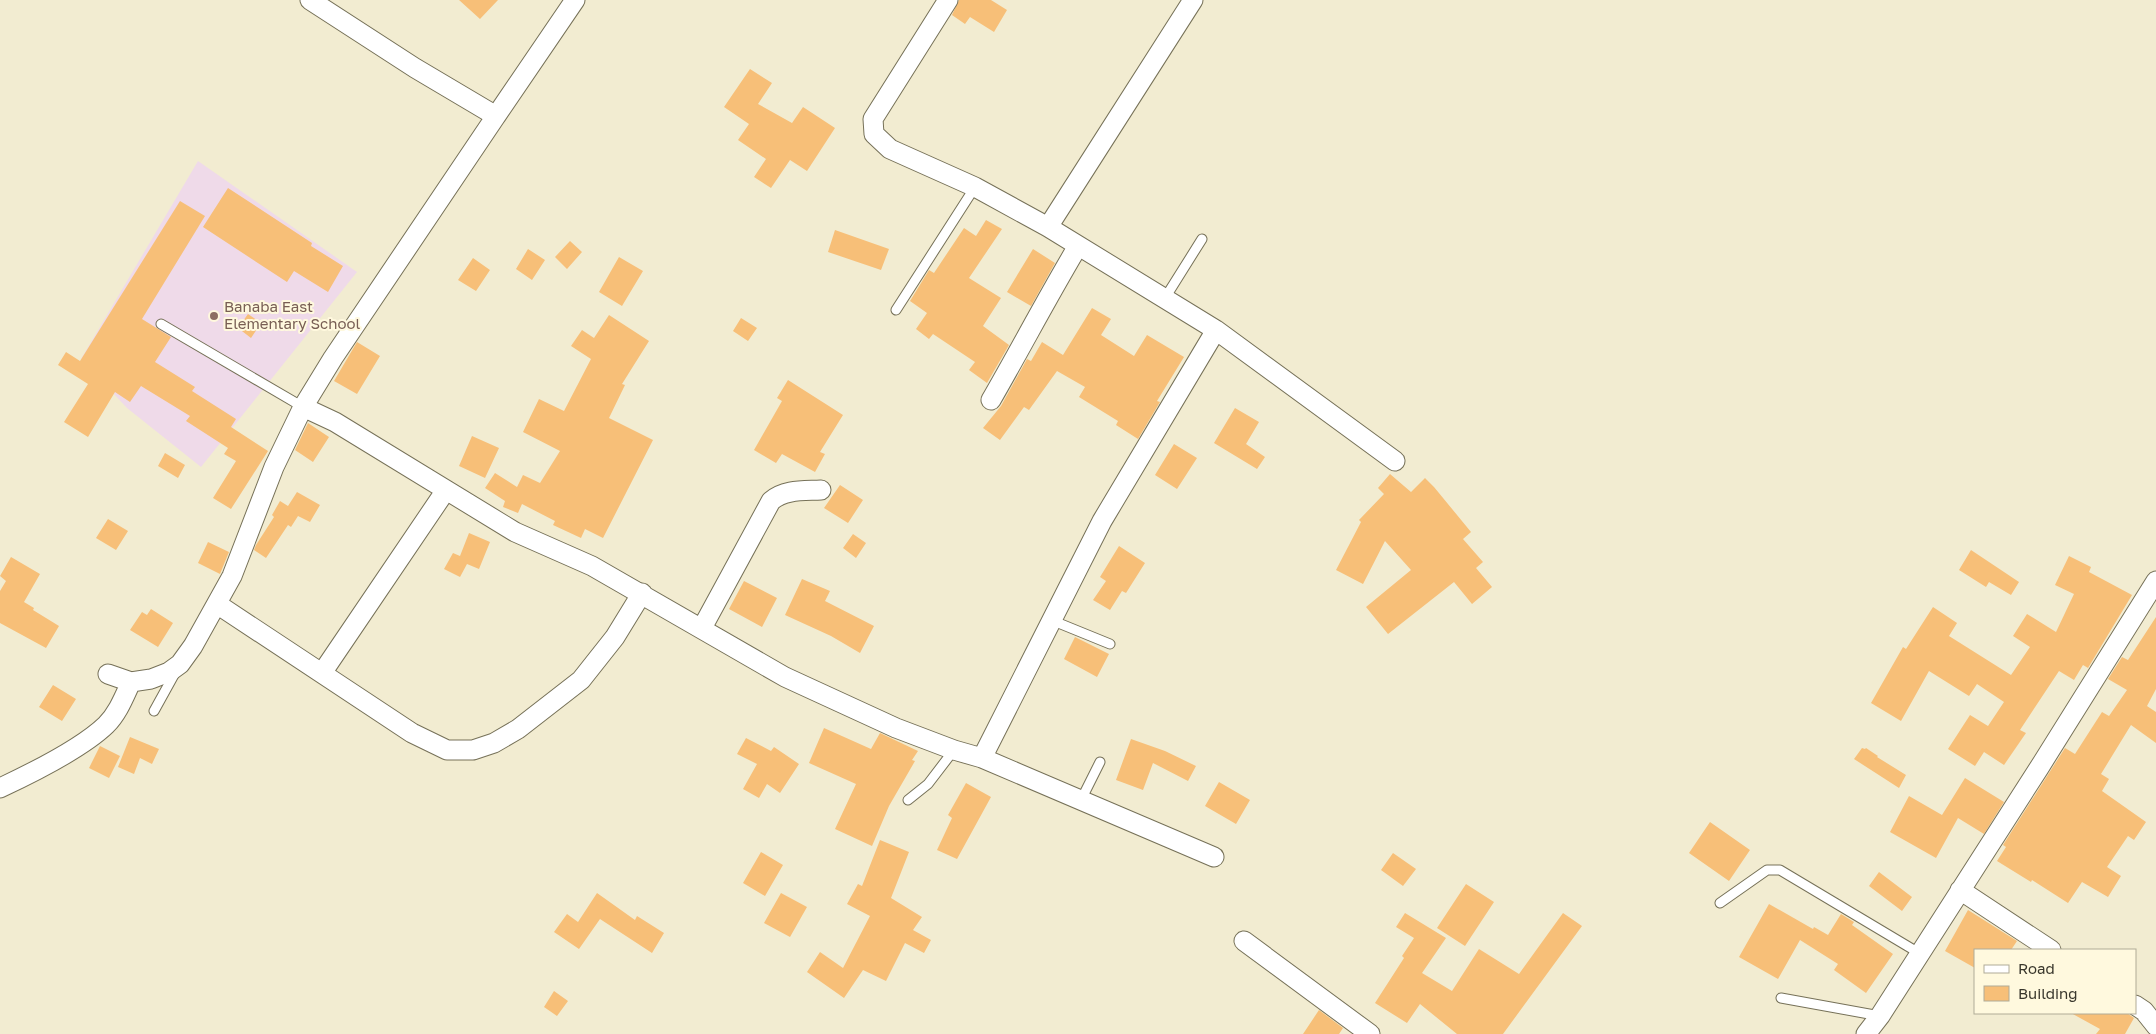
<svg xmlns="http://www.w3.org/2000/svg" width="2156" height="1034" viewBox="0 0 2156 1034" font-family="'Golos Text',sans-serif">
<rect width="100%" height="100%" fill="#f2ecd1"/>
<path fill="#efdae9" d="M 198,161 L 357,272 L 201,467 L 127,408 L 81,359 Z"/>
<path fill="#f7bf78" d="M 459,0 L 498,0 L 480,19 Z
M 959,0 L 991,0 L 1007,10 L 994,32 L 970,17 L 965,24 L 952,15 Z
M 750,69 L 772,83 L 758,104 L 792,123 L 803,107 L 835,128 L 807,171 L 790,160 L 771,188 L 754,177 L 766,159 L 738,140 L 749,124 L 724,107 Z
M 228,188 L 312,243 L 311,246 L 343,266 L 328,292 L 294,271 L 287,282 L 203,227 Z
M 180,201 L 205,216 L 142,319 L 171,337 L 155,362 L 195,387 L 192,391 L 236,419 L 231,427 L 268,451 L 231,509 L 213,498 L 236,461 L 224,454 L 228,448 L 186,421 L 190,416 L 141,386 L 130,402 L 115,392 L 88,437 L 64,422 L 88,384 L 58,365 L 66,352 L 80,361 Z
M 986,220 L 1002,229 L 969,278 L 1001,298 L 983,326 L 1009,345 L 987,383 L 969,370 L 975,362 L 933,334 L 929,339 L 916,329 L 927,313 L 910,301 L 929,270 L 934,273 L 964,228 L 976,236 Z
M 835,230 L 889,249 L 881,270 L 828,252 Z
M 570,241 L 582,252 L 567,269 L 555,257 Z
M 528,249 L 545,260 L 532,280 L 516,269 Z
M 1033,249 L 1055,263 L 1031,306 L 1007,292 Z
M 619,257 L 643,271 L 622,306 L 599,292 Z
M 473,258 L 490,270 L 476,291 L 458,280 Z
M 1092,308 L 1111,319 L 1101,335 L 1134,356 L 1147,335 L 1184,357 L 1157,401 L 1160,402 L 1138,439 L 1116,425 L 1118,421 L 1079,397 L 1085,387 L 1057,371 L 1029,410 L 1024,407 L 1000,440 L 983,428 L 1001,406 L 1027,359 L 1031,361 L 1042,342 L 1063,355 Z
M 248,314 L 261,323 L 251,338 L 238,328 Z
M 609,315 L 649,341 L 622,384 L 625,385 L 609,418 L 653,440 L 603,538 L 585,529 L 581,538 L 553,525 L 555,521 L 522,504 L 518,513 L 503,507 L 505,501 L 485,488 L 495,473 L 517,487 L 523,475 L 540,483 L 560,451 L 523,432 L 539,399 L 564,411 L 591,359 L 571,346 L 582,330 L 594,338 Z
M 741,318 L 757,328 L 748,341 L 733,331 Z
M 357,342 L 380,356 L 357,394 L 334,381 Z
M 788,380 L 843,415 L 820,452 L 825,454 L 815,472 L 782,454 L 776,463 L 754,450 L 782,401 L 777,398 Z
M 1235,408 L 1259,422 L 1246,444 L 1265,457 L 1257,469 L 1214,443 Z
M 308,423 L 329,437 L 313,462 L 295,450 Z
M 472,436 L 499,448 L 485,478 L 459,466 Z
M 1174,444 L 1197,458 L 1177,489 L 1155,475 Z
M 165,453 L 185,465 L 178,478 L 158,466 Z
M 1390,474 L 1411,492 L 1425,478 L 1434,487 L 1471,532 L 1463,539 L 1483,562 L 1476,568 L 1492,587 L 1472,604 L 1454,582 L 1388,634 L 1366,607 L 1411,570 L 1385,541 L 1363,584 L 1336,570 L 1361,522 L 1359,520 L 1384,494 L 1378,488 Z
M 840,485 L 863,500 L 848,523 L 824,508 Z
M 297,492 L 320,505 L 310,522 L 298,516 L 291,527 L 288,525 L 266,558 L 254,550 L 256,545 L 274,517 L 272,515 L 280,501 L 288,506 Z
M 108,519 L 128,531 L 116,550 L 96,538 Z
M 469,533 L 490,542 L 479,569 L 467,564 L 460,577 L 444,569 L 453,553 L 460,556 Z
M 853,534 L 866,543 L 856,558 L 843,548 Z
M 208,542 L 229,552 L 220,574 L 198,563 Z
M 1119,546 L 1145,563 L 1126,593 L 1122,591 L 1110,610 L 1093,600 L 1106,581 L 1100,577 Z
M 1971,550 L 2019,582 L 2011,595 L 1989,582 L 1986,587 L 1959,570 Z
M 2069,556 L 2091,567 L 2089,572 L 2132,595 L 2088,668 L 2083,665 L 2074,680 L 2059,671 L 2020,730 L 2026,733 L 2004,765 L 1984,752 L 1975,766 L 1948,749 L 1970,715 L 1988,726 L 2004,702 L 1977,684 L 1969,696 L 1929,671 L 1901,721 L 1871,703 L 1903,647 L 1906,649 L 1933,607 L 1957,623 L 1949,636 L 2011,675 L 2030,647 L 2013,636 L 2027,614 L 2056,632 L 2074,594 L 2055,585 Z
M 11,557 L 40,574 L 24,602 L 34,608 L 33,610 L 59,626 L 46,648 L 0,623 L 0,591 L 6,581 L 0,576 Z
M 802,579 L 830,591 L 825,601 L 874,626 L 860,653 L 831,636 L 785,615 Z
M 744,581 L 777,598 L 762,627 L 729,609 Z
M 151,609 L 173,623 L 158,647 L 130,630 L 142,612 L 147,615 Z
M 2156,617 L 2156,689 L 2147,706 L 2156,712 L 2156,743 L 2131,725 L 2101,774 L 2109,779 L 2102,791 L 2146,822 L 2134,840 L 2128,836 L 2107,867 L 2121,876 L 2108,897 L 2082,882 L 2068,903 L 2032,880 L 2031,882 L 1997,861 L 2006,847 L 2003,845 L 2065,748 L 2075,754 L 2102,712 L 2109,716 L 2127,690 L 2108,679 L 2122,657 L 2128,660 Z
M 1075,637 L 1109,654 L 1097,677 L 1064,659 Z
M 53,685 L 76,699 L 62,721 L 39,707 Z
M 824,728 L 871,749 L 880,733 L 918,751 L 912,760 L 915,761 L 889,806 L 872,846 L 835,829 L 856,784 L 809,763 Z
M 130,737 L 159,749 L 152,764 L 140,758 L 134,774 L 118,767 Z
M 746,738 L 771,751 L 774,747 L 799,764 L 780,793 L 767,784 L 759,798 L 743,789 L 757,764 L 737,754 Z
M 1131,739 L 1165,751 L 1196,766 L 1188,781 L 1153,763 L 1143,790 L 1116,780 Z
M 100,746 L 120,756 L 109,778 L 89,768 Z
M 1862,748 L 1865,749 L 1866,748 L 1878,756 L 1877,757 L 1906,775 L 1899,788 L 1854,759 Z
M 1965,778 L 2004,802 L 1984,834 L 1958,818 L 1936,858 L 1890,832 L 1909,796 L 1942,815 Z
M 1219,782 L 1250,800 L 1236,824 L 1205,806 Z
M 966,783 L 991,797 L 957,859 L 937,850 L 952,818 L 948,815 Z
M 1710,822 L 1750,850 L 1729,881 L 1689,853 Z
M 880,840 L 909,852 L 891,898 L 922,917 L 913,930 L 931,940 L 924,953 L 905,943 L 886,981 L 863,970 L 844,998 L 807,972 L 820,952 L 843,968 L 870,916 L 847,904 L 858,884 L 862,886 Z
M 761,852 L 783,865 L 765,896 L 743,883 Z
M 1393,853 L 1416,869 L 1403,886 L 1381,870 Z
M 1879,872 L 1912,897 L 1902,911 L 1869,886 Z
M 1466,884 L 1494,902 L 1465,946 L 1437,928 Z
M 597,893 L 635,920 L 637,916 L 664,933 L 652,953 L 600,919 L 579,949 L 554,932 L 567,914 L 578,922 Z
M 781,893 L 807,907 L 790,937 L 764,923 Z
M 1769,904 L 1813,929 L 1814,927 L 1828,935 L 1841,914 L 1854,922 L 1852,925 L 1893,954 L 1866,993 L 1834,970 L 1838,964 L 1800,940 L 1778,979 L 1739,957 Z
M 1968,910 L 2017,941 L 2011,950 L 1975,950 L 1975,968 L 1945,951 Z
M 1405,913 L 1446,938 L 1422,973 L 1452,991 L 1479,949 L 1519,974 L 1563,913 L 1582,926 L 1503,1034 L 1457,1034 L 1420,1004 L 1407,1023 L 1375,1003 L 1404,958 L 1402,956 L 1414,938 L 1396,927 Z
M 554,991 L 568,1001 L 557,1016 L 544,1007 Z
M 1319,1010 L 1343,1028 L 1339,1034 L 1303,1034 Z
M 2071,1013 L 2127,1013 L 2134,1018 L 2125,1034 L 2096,1034 L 2100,1029 Z"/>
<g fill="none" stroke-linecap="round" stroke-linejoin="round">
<g stroke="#767158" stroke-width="11">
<path id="lane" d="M 1165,298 L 1202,239
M 896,310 L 975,187
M 161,324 L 303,407
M 1051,620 L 1110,644
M 154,711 L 175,673
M 908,800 L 928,784 L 954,750
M 1081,800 L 1100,762
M 1720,903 L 1767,870 L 1780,870 L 1919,953
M 1781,998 L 1880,1016"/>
</g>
<g stroke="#767158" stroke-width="21">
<path id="street" d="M 310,0 L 415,68 L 496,116 L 575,0
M 948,0 L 873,119 L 874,134 L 890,149 L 975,187 L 1048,227 L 1216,330 L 1102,521 L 982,758
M 1048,227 L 1193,0
M 1216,330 L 1395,461
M 991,400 C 1021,348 1048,296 1078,246
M 303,407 L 335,422 L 515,532 L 592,566 L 785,677 L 896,728 L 954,750 L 982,758 L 1214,857
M 217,604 L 412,733 L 447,750 L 473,750 L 494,743 L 518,729 L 581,680 L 615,637 L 642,593
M 702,628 L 771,501 C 785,489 804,491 821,490
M 322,673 L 446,490
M 108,674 L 131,682 L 151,679 L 169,672 L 180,664 L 193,646 L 232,576 L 274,467 L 303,407 L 333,358 L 496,116
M 0,788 C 32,773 81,749 106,725 C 118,713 124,697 131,682
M 1960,890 L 2051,950
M 1244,941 L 1370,1034
M 2135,1005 L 2144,1011 L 2156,1026
M 1866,1034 L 1880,1016 L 2039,768 L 2156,581"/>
</g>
<use href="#lane" stroke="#fff" stroke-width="9"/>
<use href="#street" stroke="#fff" stroke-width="19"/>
</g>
<circle fill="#8d6e63" stroke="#fff9de" stroke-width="2" cx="214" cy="316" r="5"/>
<g text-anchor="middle" stroke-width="4" stroke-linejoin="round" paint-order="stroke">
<g font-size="15" fill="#785e54" stroke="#fff9de" text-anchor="start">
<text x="224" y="312">Banaba East<tspan x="224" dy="17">Elementary School</tspan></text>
</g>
</g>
<rect x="1974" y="949" width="162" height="65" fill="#fff9de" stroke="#b0ab97"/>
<rect x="1984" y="965" width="25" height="8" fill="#ffffff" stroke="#b0ab97"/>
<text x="2018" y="974" font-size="15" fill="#39372c">Road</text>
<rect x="1984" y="986" width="25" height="15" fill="#f7bf78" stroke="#b0ab97"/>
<text x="2018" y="999" font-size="15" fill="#39372c">Building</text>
</svg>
